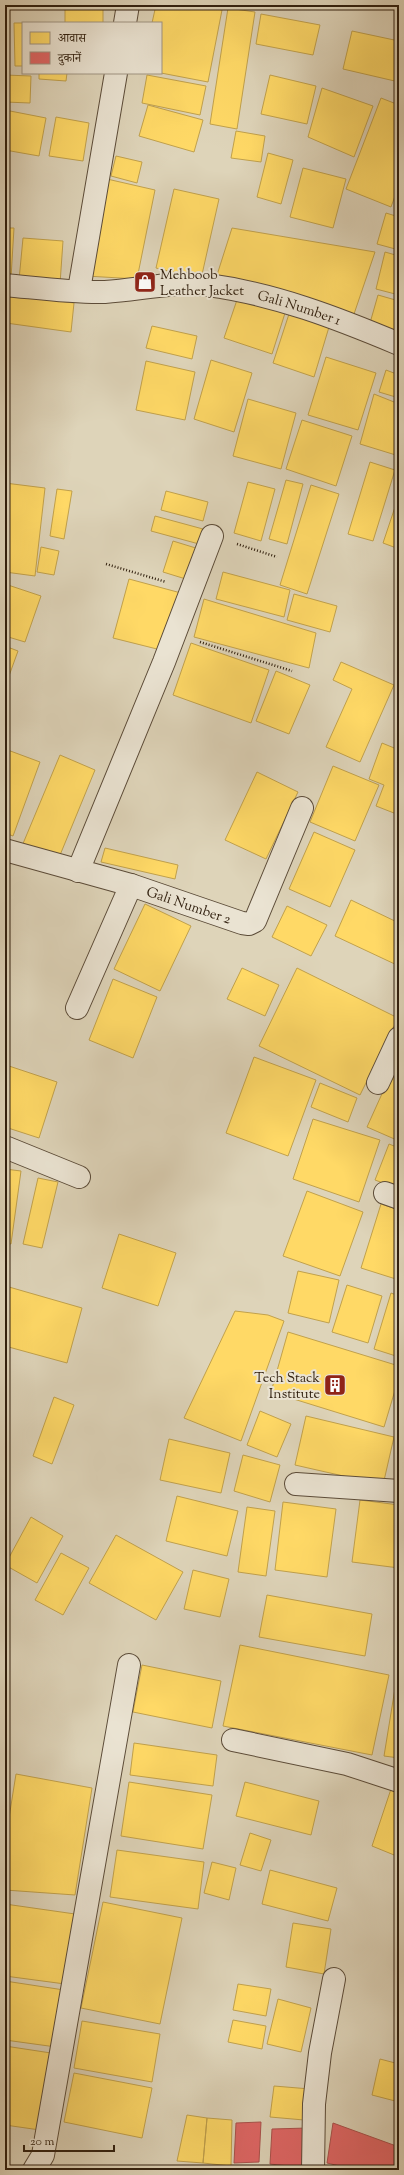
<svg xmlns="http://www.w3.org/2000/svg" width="404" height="2175" viewBox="0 0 404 2175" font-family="'Sorts Mill Goudy','Noto Serif Devanagari',serif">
<rect width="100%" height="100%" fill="#ded4b9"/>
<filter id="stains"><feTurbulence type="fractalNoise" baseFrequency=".005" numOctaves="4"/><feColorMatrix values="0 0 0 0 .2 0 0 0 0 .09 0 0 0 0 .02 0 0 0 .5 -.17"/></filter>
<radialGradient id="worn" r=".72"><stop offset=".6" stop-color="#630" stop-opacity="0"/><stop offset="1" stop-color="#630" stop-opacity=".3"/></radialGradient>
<path fill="#ffd966" stroke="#c1a14c" d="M 65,5 L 103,5 L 103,23 L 65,23 Z
M 156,5 L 196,5 L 222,10 L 208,82 L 161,73 L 161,23 L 152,23 Z
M 228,8 L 255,12 L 237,129 L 210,124 Z
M 261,14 L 320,25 L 313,55 L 256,44 Z
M 14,23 L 23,23 L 23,66 L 15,66 Z
M 352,31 L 399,41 L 399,82 L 343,69 Z
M 39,73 L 67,73 L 66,81 L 39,79 Z
M 5,75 L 31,76 L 30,103 L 5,102 Z
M 147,75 L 206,86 L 200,115 L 142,103 Z
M 270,75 L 316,86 L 307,124 L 261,114 Z
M 322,88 L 373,106 L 354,157 L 308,137 Z
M 381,98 L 399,105 L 399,185 L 391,207 L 346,189 Z
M 148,105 L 203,120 L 194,152 L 139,136 Z
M 5,110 L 46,118 L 39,156 L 5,150 Z
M 56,117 L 89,123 L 83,161 L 49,156 Z
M 236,131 L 265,136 L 261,162 L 231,158 Z
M 268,153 L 293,160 L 281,204 L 257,197 Z
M 116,156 L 142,162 L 137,183 L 111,176 Z
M 303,168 L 346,179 L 333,228 L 290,217 Z
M 107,179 L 155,190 L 137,279 L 86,276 Z
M 174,189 L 219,199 L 201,279 L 156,268 Z
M 386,213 L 399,217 L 399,250 L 377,244 Z
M 5,228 L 14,228 L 11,278 L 5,278 Z
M 232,228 L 375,252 L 353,317 L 217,275 Z
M 23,238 L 63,241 L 60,284 L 19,280 Z
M 385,252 L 399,256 L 399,295 L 376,289 Z
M 239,294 L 286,310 L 272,354 L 224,338 Z
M 10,295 L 74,303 L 71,332 L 6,323 Z
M 378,295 L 399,301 L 399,331 L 370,323 Z
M 289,314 L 329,327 L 314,377 L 273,363 Z
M 152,326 L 197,336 L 192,359 L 146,348 Z
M 326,357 L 376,373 L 358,430 L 308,415 Z
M 211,360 L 252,373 L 234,432 L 194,419 Z
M 146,361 L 195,372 L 185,420 L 136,410 Z
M 386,370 L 399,375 L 399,398 L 379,392 Z
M 374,394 L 399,404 L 399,456 L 360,444 Z
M 248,399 L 296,413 L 281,469 L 233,456 Z
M 302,420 L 352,436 L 336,486 L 286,469 Z
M 370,462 L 395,470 L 373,541 L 348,534 Z
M 286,480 L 303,484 L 287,544 L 269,539 Z
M 248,482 L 275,489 L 261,541 L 234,533 Z
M 5,483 L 45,488 L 35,576 L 5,572 Z
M 311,485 L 339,494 L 307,594 L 280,585 Z
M 57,489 L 72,491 L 64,539 L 50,536 Z
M 166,491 L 208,502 L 203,521 L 161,510 Z
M 399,495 L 399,549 L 383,543 Z
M 155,516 L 203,529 L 199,544 L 151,531 Z
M 173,541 L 199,549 L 189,580 L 163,572 Z
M 41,547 L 59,551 L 54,575 L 37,572 Z
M 223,572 L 290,590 L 284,617 L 216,599 Z
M 129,579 L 181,593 L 165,651 L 113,638 Z
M 5,584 L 41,596 L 25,642 L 5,636 Z
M 294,594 L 337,606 L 330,632 L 287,620 Z
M 204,599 L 316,633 L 309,668 L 194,637 Z
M 191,643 L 269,670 L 251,723 L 173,695 Z
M 5,646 L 18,651 L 5,687 Z
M 341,662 L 394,685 L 360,762 L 326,747 L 352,689 L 333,680 Z
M 276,671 L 310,685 L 289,734 L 256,721 Z
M 382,743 L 399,750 L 399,815 L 376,806 L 384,785 L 369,779 Z
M 5,749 L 40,762 L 13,836 L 5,833 Z
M 60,755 L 95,770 L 58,860 L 22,846 Z
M 333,766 L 379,785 L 355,841 L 310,822 Z
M 257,772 L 298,792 L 266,859 L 225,840 Z
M 314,832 L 355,850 L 330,907 L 289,889 Z
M 105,848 L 178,865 L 175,879 L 101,862 Z
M 351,900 L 399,923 L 399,966 L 335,936 Z
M 145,904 L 191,926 L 160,991 L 114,969 Z
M 287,906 L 327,925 L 311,956 L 272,937 Z
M 242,968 L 279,985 L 265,1016 L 227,999 Z
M 297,968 L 398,1018 L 360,1095 L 259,1046 Z
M 113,979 L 157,997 L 133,1058 L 89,1040 Z
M 399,1056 L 399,1141 L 367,1127 Z
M 254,1057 L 316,1080 L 288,1156 L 226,1133 Z
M 9,1066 L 57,1082 L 39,1138 L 5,1127 L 5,1079 Z
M 320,1083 L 357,1098 L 348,1122 L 311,1107 Z
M 313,1119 L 380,1140 L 359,1202 L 293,1179 Z
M 389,1144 L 399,1148 L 399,1189 L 375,1180 Z
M 5,1169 L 21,1171 L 11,1244 L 5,1243 Z
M 38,1178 L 58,1182 L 42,1248 L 23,1244 Z
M 307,1191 L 363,1212 L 340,1276 L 283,1256 Z
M 381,1204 L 399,1210 L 399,1280 L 361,1268 Z
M 119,1234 L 176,1253 L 158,1306 L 102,1288 Z
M 298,1271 L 339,1280 L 329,1323 L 288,1313 Z
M 347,1285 L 382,1296 L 368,1343 L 332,1332 Z
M 9,1287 L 82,1308 L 67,1363 L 5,1346 L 5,1301 Z
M 391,1293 L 399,1296 L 399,1357 L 374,1349 Z
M 235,1311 L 268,1315 L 284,1321 L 241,1441 L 184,1418 Z
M 288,1332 L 399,1366 L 399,1377 L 384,1427 L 271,1392 Z
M 54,1397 L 74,1405 L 52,1464 L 33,1456 Z
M 260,1411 L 291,1424 L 277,1457 L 247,1445 Z
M 306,1416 L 394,1437 L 383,1485 L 295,1465 Z
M 169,1439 L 230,1453 L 221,1493 L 160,1480 Z
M 243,1455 L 280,1465 L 270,1502 L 234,1491 Z
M 177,1496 L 238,1511 L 227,1556 L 166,1541 Z
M 360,1500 L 399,1505 L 399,1568 L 352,1562 Z
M 283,1502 L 336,1509 L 327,1577 L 275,1570 Z
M 247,1507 L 275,1511 L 266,1576 L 238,1572 Z
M 31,1517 L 63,1536 L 37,1583 L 5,1565 Z
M 116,1535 L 183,1572 L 156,1620 L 89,1583 Z
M 61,1553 L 89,1568 L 63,1615 L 35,1600 Z
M 193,1570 L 229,1579 L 220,1617 L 184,1609 Z
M 267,1595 L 372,1614 L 365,1656 L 259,1637 Z
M 240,1645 L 389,1675 L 372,1755 L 223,1726 Z
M 142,1665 L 221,1681 L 212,1728 L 133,1712 Z
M 397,1676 L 399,1677 L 399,1758 L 384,1756 Z
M 134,1743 L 217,1755 L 213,1786 L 130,1775 Z
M 16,1774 L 92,1788 L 75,1895 L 5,1890 L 5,1843 Z
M 129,1782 L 212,1795 L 203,1849 L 121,1836 Z
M 245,1782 L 319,1801 L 311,1835 L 236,1816 Z
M 392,1786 L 399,1788 L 399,1857 L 372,1846 Z
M 250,1833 L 271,1840 L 261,1871 L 240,1865 Z
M 117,1850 L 204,1862 L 198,1909 L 110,1897 Z
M 212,1862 L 236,1868 L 229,1900 L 204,1893 Z
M 270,1870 L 337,1888 L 328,1921 L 262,1904 Z
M 103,1902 L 182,1918 L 160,2024 L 81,2008 Z
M 5,1904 L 75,1914 L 65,1984 L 5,1976 Z
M 293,1923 L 331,1929 L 324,1974 L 286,1967 Z
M 5,1981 L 64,1990 L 56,2047 L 5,2040 Z
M 238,1984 L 271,1989 L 266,2016 L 233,2010 Z
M 278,1999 L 311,2008 L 301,2052 L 267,2044 Z
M 233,2020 L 266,2026 L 262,2049 L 228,2042 Z
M 82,2021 L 160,2034 L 152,2082 L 74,2068 Z
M 5,2046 L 51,2053 L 40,2130 L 5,2125 Z
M 380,2059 L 399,2064 L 399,2102 L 372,2095 Z
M 74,2073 L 152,2088 L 142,2138 L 64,2122 Z
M 274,2086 L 310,2089 L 304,2120 L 270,2117 Z
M 187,2115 L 207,2118 L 203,2163 L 177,2161 Z
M 207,2118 L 232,2120 L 231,2166 L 203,2163 Z"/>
<path fill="#e06666" stroke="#ab514c" d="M 261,2122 L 259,2162 L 234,2163 L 236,2123 Z
M 333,2123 L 399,2147 L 396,2170 L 357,2170 L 327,2163 Z
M 308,2128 L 307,2168 L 270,2164 L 272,2129 Z"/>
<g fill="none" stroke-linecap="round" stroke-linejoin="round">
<g stroke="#5c4c39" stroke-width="24">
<g id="minor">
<path d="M 125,23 L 128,5"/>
<path id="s1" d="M 5,285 C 38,288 72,293 105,292 C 139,290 174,281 208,285 C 275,294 337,318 399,344"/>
<path d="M 79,290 L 116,73"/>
<path id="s2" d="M 5,850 L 131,885 L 242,923 L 249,924 L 255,921 L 302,808"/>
<path d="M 78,871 L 164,662 L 212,536"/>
<path d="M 77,1008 L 131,885"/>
<path d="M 378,1083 L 399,1038"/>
<path d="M 5,1147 L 79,1177"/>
<path d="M 385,1193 L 399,1198"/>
<path d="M 296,1484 L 399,1491"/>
<path d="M 233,1740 L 347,1764 L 399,1781"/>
<path d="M 34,2170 L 43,2155 L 129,1665"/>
<path d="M 313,2170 L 314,2104 L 320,2053 L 334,1979"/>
</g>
</g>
<path stroke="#301f0e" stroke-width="2.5" stroke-dasharray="1 2" stroke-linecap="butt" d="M 237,544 L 277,557
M 106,564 L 166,582
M 200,642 L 292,671"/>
<use href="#minor" stroke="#eae3d2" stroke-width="22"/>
</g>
<defs>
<g id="shop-square" transform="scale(1.15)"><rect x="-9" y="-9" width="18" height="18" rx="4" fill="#8f2418" stroke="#eae3d2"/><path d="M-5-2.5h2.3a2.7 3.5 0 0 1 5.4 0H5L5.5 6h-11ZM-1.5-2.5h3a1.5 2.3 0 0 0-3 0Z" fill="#fff"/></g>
<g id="building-square" transform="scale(1.15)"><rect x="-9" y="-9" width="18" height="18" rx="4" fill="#8f2418" stroke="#eae3d2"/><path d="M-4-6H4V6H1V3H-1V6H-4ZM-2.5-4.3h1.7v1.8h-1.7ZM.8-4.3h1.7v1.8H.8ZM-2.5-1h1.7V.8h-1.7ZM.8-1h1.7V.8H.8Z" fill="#fff"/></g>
</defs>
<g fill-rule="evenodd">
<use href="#shop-square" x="145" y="282"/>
<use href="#building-square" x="335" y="1385"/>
</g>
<g text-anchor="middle" stroke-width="4" stroke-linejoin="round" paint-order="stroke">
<g font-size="14" fill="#301f0e" stroke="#eae3d2" text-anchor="start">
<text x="160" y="279">Mehboob<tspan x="160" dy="16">Leather Jacket</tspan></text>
<text x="320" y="1382" text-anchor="end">Tech Stack<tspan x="320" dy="16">Institute</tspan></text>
</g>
<g font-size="14" fill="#301f0e" stroke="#eae3d2">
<text dy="5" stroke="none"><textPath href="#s1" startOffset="298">Gali Number 1</textPath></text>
<text dy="5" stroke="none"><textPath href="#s2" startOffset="192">Gali Number 2</textPath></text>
</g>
</g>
<rect width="404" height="2175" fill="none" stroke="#ded4b9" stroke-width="20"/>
<rect x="6" y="6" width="392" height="2163" fill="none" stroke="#301f0e" stroke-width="2"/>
<rect x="10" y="10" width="384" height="2155" fill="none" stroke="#301f0e"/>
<rect x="22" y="22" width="140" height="52" fill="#eae3d2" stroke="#a09584"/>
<rect x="30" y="32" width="20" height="12" fill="#ffd966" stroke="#a09584"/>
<text x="58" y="42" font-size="12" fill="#301f0e">आवास</text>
<rect x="30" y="52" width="20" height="12" fill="#e06666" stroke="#a09584"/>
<text x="58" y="62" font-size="12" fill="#301f0e">दुकानें</text>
<path d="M24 2145v6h90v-6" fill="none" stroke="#301f0e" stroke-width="2"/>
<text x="30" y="2145" font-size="12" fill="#301f0e" stroke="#eae3d2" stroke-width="3" paint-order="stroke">20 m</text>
<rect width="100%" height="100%" filter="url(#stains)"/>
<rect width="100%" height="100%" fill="url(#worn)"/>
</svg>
